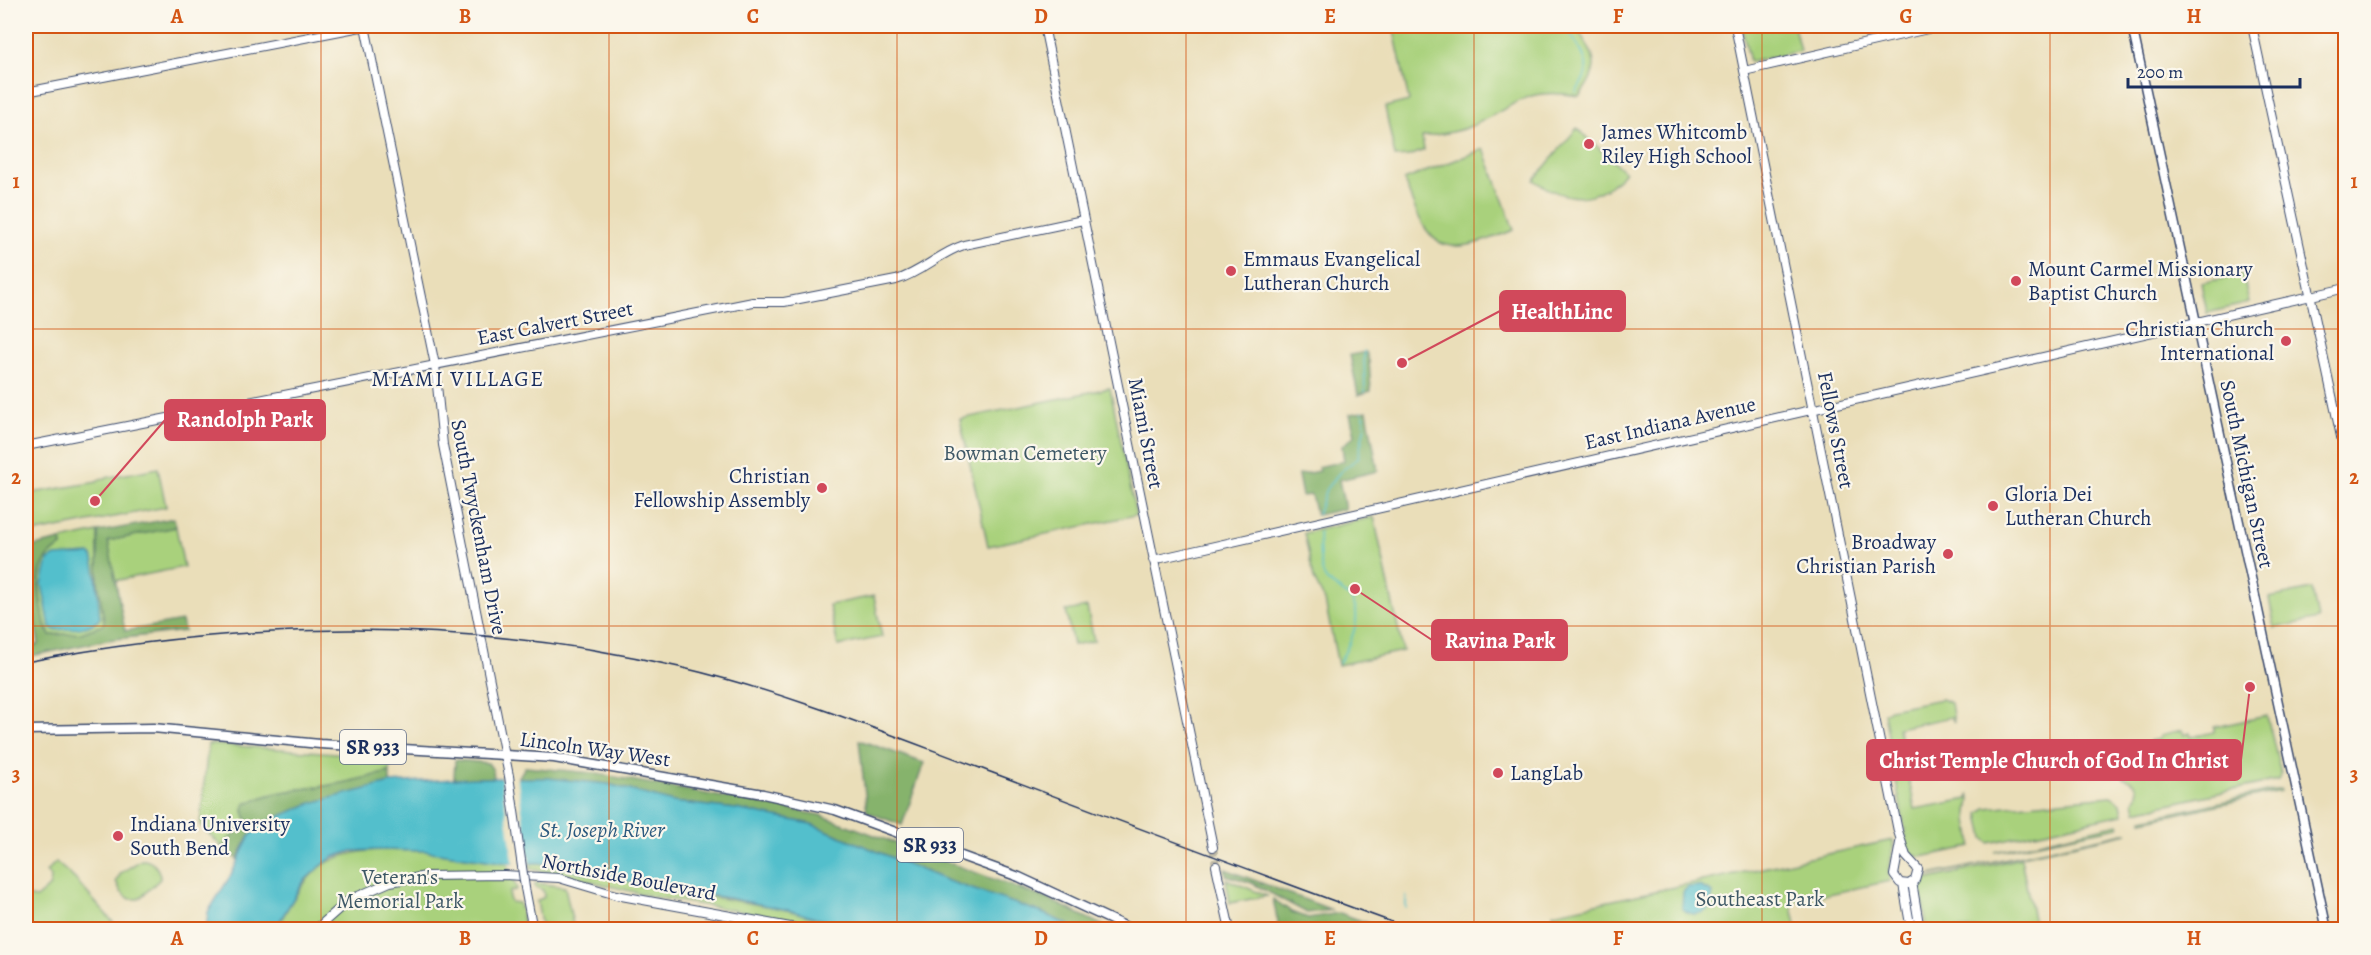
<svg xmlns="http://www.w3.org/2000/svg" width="2371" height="955" viewBox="0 0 2371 955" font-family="Alegreya,serif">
<rect width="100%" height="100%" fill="#fbf7ec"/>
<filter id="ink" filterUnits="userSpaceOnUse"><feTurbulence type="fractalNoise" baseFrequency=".0167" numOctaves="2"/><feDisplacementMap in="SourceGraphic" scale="12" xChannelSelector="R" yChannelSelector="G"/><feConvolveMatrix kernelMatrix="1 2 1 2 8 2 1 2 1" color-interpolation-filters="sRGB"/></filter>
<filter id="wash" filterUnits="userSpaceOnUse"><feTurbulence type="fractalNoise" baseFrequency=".008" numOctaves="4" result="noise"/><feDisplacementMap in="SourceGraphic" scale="24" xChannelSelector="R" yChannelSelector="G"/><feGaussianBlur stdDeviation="1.35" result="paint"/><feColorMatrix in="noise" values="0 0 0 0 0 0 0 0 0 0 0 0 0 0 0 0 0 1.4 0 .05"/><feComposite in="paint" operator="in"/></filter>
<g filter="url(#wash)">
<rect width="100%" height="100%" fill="#eadeb9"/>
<path fill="#a9d17c" stroke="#62806d" stroke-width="1.5" d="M 1393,26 L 1592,26 L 1577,29 C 1596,57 1602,68 1579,96 C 1523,87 1521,103 1476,124 C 1459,132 1440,134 1422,137 L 1424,150 L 1410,156 L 1395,157 L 1385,107 L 1409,101 Z
M 1756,26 L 1794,26 L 1800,51 L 1750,62 L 1742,29 Z
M 1577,128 L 1625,172 C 1597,203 1568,204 1534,180 Z
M 1484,149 L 1514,230 C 1441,259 1430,253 1404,180 Z
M 2243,274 L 2249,303 L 2207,313 L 2201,283 Z
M 1110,388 L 1136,515 L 988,546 L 960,419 Z
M 158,468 L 166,507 L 26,534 L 26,494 L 97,482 L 100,479 Z
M 1374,517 L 1403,651 L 1338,665 L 1325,601 L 1314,579 L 1304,533 Z
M 176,527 L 184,567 L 114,581 L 108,541 Z
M 98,532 L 98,582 L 104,621 L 103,625 L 81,633 L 50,635 C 40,618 35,574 46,557 C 49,552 56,549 62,546 L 61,540 Z
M 2312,589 L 2318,619 L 2275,628 L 2269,598 Z
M 874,596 L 882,637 L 838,646 L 829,605 Z
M 1087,607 L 1094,641 L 1073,645 L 1066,611 Z
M 1941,699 L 1951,703 L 1954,722 L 1951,717 L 1898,728 L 1915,809 L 1968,799 L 1969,793 C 1972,802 1967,808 1968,817 C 1968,828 1973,837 1971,847 L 1921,857 L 1914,855 L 1908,848 L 1884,713 L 1890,709 Z
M 2267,716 L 2281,774 L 2278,780 L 2136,811 L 2134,801 C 2142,789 2135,781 2123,777 L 2121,759 L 2144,755 L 2143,748 L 2151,747 L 2150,741 L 2160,739 L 2160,735 L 2182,730 L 2184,735 L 2190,733 L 2191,737 L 2214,732 L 2214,727 Z
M 208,744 L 391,757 L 390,772 C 371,776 351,782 331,785 C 300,790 275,790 245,804 L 244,811 L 247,820 L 222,847 L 200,825 Z
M 2280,789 L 2281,791 L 2143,821 L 2143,819 Z
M 2111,796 L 2121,803 L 2123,814 L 1989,843 L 1984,838 L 1979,814 L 1986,808 Z
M 2119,825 L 2118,827 L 1994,852 L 2118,824 Z
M 2124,833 L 2128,833 L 1927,876 L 1930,875 Z
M 1893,840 C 1896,855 1885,865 1890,881 L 1791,902 L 1797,929 L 1556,929 L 1553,913 Z
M 380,850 L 425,851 L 507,863 L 517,889 L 510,892 L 509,898 L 511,902 L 519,903 L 525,929 L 275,930 C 307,877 314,854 380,850 Z
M 2021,858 L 2035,929 L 1927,929 L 1921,892 L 1925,880 Z
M 141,860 C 152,859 160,869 160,879 L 139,899 L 130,899 L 121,892 L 116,881 L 121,873 Z
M 56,862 L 75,879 L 119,929 L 33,929 L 26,919 L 26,896 L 36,898 L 50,886 L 51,877 L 46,872 Z
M 530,863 C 573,862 623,881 665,889 C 728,901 793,906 853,929 L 824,929 L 758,914 L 654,897 L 570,876 L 531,869 Z
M 1226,879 L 1267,896 L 1230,903 Z
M 535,883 L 565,887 L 574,929 L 542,929 L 537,901 L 544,897 L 543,890 L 535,887 Z"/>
<path fill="#86b36c" stroke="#507165" stroke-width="1.5" d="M 1366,352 L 1369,361 L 1371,391 L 1358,395 L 1350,355 Z
M 1367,411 L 1378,471 L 1339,480 L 1345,509 L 1316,515 L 1311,495 L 1302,496 L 1298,475 L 1319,471 L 1318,467 L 1344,461 L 1342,446 L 1355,435 L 1350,414 Z
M 174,518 L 176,527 L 108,541 L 125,631 L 182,621 L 184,631 L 107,640 L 26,657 L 26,648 L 39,644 L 29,592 L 26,548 L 61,540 L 62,546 C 27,565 41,598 46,629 L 50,635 L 81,633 L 103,625 L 104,621 L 98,582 L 98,532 Z
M 859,740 L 924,763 L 902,825 L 867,812 Z
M 455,760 L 488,763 L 493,770 L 494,778 L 454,779 Z
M 525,767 L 593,773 L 820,815 L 1050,900 L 1110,929 L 1077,929 L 1040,912 L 948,881 L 811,824 L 736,809 L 673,802 L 608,784 L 518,778 Z
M 390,772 L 390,783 L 357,793 L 249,837 L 237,859 L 222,847 L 247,820 L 244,811 L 245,804 C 275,790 300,790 331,785 C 351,782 371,776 390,772 Z
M 1225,869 L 1332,910 L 1307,913 L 1252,883 L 1226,875 Z
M 1273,899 L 1292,912 L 1308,918 L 1340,913 L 1384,929 L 1279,929 Z"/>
<path fill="#53bfcc" stroke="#377795" stroke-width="1.5" d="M 91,554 C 97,563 98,603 100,618 C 92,630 67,629 54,630 L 50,627 L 42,584 L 48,560 L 55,556 Z
M 472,778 L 547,778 L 608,784 L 673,802 L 736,809 L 811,824 L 948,881 L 1040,912 L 1077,929 L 853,929 L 788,910 L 728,898 L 666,889 L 540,863 L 507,863 L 425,851 L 380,850 L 352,851 L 333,857 L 315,871 L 304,881 L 275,929 L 206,930 L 208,912 L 231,875 L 249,837 L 262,824 L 311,803 L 390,783 Z
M 1699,886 L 1713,893 L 1710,908 C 1700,915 1691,917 1682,908 L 1683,892 L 1688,887 Z"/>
<path fill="#eadeb9" d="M 517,775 L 530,866 L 514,866 L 501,777 Z"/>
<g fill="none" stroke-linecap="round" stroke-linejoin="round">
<path stroke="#53bfcc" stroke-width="1.5" d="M 1566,26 C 1580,53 1598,62 1576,92
M 1364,351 L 1365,392
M 1317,515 L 1326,489 L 1340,472 L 1358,458 L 1365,425 L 1362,411
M 1319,532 C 1320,546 1318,565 1325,578 C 1331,587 1343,590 1350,598 C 1366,616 1348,647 1339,663
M 1406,908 L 1406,896"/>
</g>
</g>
<g filter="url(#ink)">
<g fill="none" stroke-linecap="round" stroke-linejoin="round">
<path stroke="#c1bba7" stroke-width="8" stroke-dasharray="8 4" stroke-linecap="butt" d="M 1213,847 L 1216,866"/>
<g stroke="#3a496c" stroke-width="10">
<path id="secondary" d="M 365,26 L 435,365 L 443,445 L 509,776
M 1044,26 L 1213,847
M 1735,26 L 1898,831 L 1906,856 L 1918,869 L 1915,880 L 1909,884 L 1900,883 L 1894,875 L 1900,843
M 2252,26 L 2346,460
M 1744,71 L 1941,26
M 26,92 L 366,26
M 26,446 L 718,309 L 753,302 L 784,302 L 896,280 C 921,273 939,253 964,245 L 1083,220
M 1153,560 L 2346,288
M 1216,866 L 1230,930
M 1912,882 L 1920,930
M 1903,884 L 1911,930
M 525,888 L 533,930
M 315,930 L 349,900 L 390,882 L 426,876 L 504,875 L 559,878 L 616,895 L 807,930"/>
</g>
<g stroke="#3a496c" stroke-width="11">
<path id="primary" d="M 2132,26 L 2327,930
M 26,730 L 153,728 L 320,744 L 554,758 L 763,794 L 835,810 L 1019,877 L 1133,930"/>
</g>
<use href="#secondary" stroke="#fff" stroke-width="8"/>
<use href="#primary" stroke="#fff" stroke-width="8"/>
<path stroke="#1b2f5e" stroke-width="1.5" d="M 26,662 C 241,620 464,617 679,667 C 782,691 881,731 980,768 C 1125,823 1269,878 1414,930"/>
<g stroke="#3a496c" stroke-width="10" stroke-linecap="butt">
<path id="secondary-bridge" d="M 509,776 L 525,888"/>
</g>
<use href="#secondary-bridge" stroke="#fff" stroke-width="8"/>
</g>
</g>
<path fill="none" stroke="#d45514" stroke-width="1.5" stroke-opacity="0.55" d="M 321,26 L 321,930M 609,26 L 609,930M 897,26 L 897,930M 1186,26 L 1186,930M 1474,26 L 1474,930M 1762,26 L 1762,930M 2050,26 L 2050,930M 26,329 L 2346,329M 26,626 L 2346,626"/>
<g fill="#d1495b" stroke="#fbf7ec" stroke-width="2">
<circle cx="1589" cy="144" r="6"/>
<circle cx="1231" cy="271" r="6"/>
<circle cx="2016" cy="281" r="6"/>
<circle cx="2286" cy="341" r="6"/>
<circle cx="822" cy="488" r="6"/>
<circle cx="1993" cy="506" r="6"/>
<circle cx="1948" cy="554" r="6"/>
<circle cx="1498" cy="773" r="6"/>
<circle cx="118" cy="836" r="6"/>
</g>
<g text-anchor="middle" stroke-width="4.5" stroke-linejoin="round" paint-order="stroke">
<g fill="#fbf7ec" stroke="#5e6b89" stroke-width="1.5">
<rect x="340" y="730" width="66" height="34" rx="4.5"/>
<rect x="897" y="828" width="66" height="34" rx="4.5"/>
</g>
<g font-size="20" font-weight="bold" fill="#1b2f5e">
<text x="373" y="754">SR 933</text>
<text x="930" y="852">SR 933</text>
</g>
<g font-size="21" fill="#1b2f5e" stroke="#fbf7ec" text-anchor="start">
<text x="1601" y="139">James Whitcomb<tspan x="1601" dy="24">Riley High School</tspan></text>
<text x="1243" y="266">Emmaus Evangelical<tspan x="1243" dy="24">Lutheran Church</tspan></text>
<text x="2028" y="276">Mount Carmel Missionary<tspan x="2028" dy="24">Baptist Church</tspan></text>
<text x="2274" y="336" text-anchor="end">Christian Church<tspan x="2274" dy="24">International</tspan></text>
<text x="810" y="483" text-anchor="end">Christian<tspan x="810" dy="24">Fellowship Assembly</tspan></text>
<text x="2005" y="501">Gloria Dei<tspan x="2005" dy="24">Lutheran Church</tspan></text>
<text x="1936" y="549" text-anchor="end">Broadway<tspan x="1936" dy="24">Christian Parish</tspan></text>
<text x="1510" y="780">LangLab</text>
<text x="130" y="831">Indiana University<tspan x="130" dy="24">South Bend</tspan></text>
</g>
<g font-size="21" fill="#1b2f5e" stroke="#fbf7ec">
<text transform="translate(555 323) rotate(-11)" y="7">East Calvert Street</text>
<text transform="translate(1670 423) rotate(-13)" y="7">East Indiana Avenue</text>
<text transform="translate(1836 430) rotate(79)" y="7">Fellows Street</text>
<text transform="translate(1146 433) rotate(79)" y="7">Miami Street</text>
<text transform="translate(2247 474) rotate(78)" y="7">South Michigan Street</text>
<text transform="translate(479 527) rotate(79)" y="7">South Twyckenham Drive</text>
<text transform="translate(595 749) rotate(8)" y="7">Lincoln Way West</text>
<text transform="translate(629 877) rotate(11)" y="7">Northside Boulevard</text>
</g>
<g font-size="21" fill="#3e5866" stroke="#fbf7ec">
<text x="1025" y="460">Bowman Cemetery</text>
<text x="400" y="884">Veteran's<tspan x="400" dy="24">Memorial Park</tspan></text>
<text x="1760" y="906">Southeast Park</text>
</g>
<g font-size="22" letter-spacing="1.5" fill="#1b2f5e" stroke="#fbf7ec">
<text x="458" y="386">MIAMI VILLAGE</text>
</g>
<g font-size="22" font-style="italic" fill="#2c5a7f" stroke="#fbf7ec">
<text x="602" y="837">St. Joseph River</text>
</g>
</g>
<path fill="none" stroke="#d1495b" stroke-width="2" d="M1402 363L1500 311M95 501L165 420M1355 589L1432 640M2250 687L2241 760"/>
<g fill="#d1495b" stroke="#fbf7ec" stroke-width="2">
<circle cx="1402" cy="363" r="6"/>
<circle cx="95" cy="501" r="6"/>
<circle cx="1355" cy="589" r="6"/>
<circle cx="2250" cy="687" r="6"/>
</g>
<g fill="#d1495b" stroke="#d1495b" stroke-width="2">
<rect x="1500" y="291" width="125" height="40" rx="6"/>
<rect x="165" y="400" width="160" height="40" rx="6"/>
<rect x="1432" y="620" width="135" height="40" rx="6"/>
<rect x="1867" y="740" width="374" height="40" rx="6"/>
</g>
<g font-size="22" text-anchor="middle" font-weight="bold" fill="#fff">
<text x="1562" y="319">HealthLinc</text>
<text x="245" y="427">Randolph Park</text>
<text x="1500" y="648">Ravina Park</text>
<text x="2054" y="768">Christ Temple Church of God In Christ</text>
</g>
<rect width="2371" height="955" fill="none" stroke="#fbf7ec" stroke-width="66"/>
<path d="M2128 78v9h172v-9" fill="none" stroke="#1b2f5e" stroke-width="3"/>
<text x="2137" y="78" font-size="18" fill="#1b2f5e" stroke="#fbf7ec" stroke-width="4.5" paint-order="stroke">200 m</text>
<rect x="33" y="33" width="2305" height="889" fill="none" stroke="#d45514" stroke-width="2"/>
<g font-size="20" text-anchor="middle" font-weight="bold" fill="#d45514">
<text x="177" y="23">A</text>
<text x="465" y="23">B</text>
<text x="753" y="23">C</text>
<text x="1041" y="23">D</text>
<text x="1330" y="23">E</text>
<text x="1618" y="23">F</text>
<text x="1906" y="23">G</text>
<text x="2194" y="23">H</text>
<text x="16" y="188">1</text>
<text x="2354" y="188">1</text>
<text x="16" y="484">2</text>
<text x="2354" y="484">2</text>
<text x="16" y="781">3</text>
<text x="2354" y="781">3</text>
<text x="177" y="945">A</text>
<text x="465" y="945">B</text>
<text x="753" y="945">C</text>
<text x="1041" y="945">D</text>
<text x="1330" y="945">E</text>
<text x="1618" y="945">F</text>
<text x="1906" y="945">G</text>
<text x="2194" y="945">H</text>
</g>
</svg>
